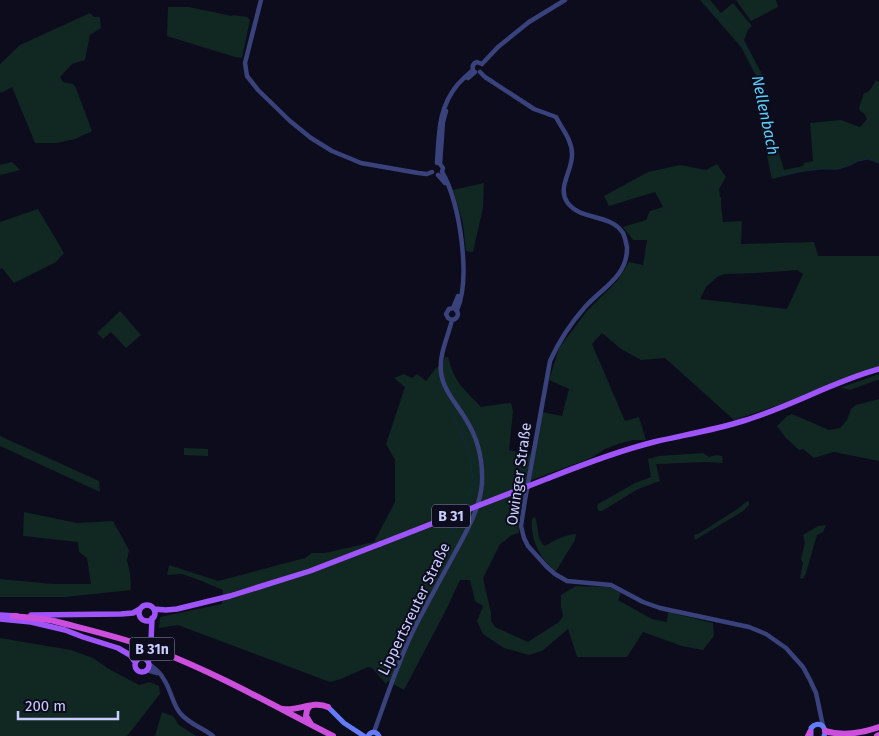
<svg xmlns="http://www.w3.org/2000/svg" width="879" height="736" viewBox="0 0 879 736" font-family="'Fira Sans',sans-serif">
<rect width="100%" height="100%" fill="#0c0c1d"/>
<path fill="#102722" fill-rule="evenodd" d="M 700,0 L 710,0 L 721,13 L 733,3 L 752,26 L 748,30 L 744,40 L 764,78 L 765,101 L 770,124 L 784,170 L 803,166 L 804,163 L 813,161 L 810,123 L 841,120 L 860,127 L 867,119 L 864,113 L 860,111 L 859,108 L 864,93 C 870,93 873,85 876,80 L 879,82 L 879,163 L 868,159 L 858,161 L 850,165 L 838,169 L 821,169 L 805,171 L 772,179 L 758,114 L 756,76 L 741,47 Z
M 736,0 L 776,0 L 778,7 L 751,21 Z
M 168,7 L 189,7 L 232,16 L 233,15 L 247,17 L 250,20 L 242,58 L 235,57 L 167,36 Z
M 90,13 L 94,17 L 100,17 L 101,28 L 90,35 L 85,60 L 72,64 L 60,77 L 63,82 L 73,84 L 76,88 L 92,131 L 75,139 L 57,143 L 35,143 L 12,87 L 1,93 L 0,91 L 0,64 L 20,45 Z
M 12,162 L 20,170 L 0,175 L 0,165 Z
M 717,164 L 726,177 L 719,189 L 720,197 L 721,197 L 721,204 L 723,222 L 742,221 L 741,244 L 814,242 L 818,256 L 879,256 L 879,367 L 782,404 L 734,420 L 665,358 L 641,360 L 621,349 L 602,333 L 592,344 L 625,421 L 639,417 L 646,440 L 633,440 L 618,444 L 605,449 L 591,458 L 529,481 L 542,412 L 562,416 L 569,389 L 549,380 L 559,348 L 587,311 L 618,280 L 629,262 L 643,265 L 647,240 L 633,240 L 623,227 L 646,220 L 650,211 L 663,207 L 655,192 L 609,206 L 604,196 L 648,172 L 680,165 L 706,170 ZM 797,270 L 803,274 L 787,309 L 700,299 L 706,287 L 717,277 L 724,274 L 757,273 Z
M 484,183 L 483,208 L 473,252 L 466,251 L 463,224 L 453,190 Z
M 38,209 L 64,253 L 56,262 L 14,283 L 2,268 L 0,269 L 0,222 Z
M 120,311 L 141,335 L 126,348 L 111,332 L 103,339 L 97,333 Z
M 445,357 L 448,357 C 454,382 464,389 481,407 L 501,404 L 511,403 L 513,411 L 509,450 L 532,455 L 518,523 L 519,533 L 512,535 L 500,544 L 483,578 L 491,613 L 491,621 L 495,627 L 528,642 L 559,622 L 563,616 L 561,607 L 561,595 L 576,586 L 609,587 L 621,593 L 618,600 L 652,619 L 667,622 L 668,612 L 713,623 L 714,636 L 703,650 L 682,646 L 643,632 L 627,657 L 577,657 L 568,629 L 542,651 L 529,655 L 504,648 L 483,634 L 477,621 L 483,606 L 475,601 L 470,580 L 460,580 L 447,608 L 404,690 L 388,681 L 386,684 L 372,668 L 368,667 L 341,679 L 330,682 L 178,625 L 159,628 L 160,617 L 222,604 L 223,590 L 199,580 L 182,574 L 167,575 L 169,565 L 218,581 L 305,558 L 312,553 L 325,553 L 374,542 L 395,502 L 395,460 L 386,444 L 405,387 L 394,378 L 404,374 L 412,378 L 417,374 L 426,381 L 436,368 L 443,364 Z
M 879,374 L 879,380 L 874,381 L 850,390 L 840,388 Z
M 879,399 L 879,461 L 834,452 L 814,458 L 803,449 L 799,450 L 785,437 L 777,426 L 786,417 L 792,414 L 829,430 L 840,428 L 847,420 L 851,409 L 856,405 Z
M 0,436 L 99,481 L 100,492 L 0,446 Z
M 184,448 L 208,449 L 208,456 L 184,455 Z
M 703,453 L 709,457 L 716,455 L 722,456 L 723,463 L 706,462 L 656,464 L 660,481 L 638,489 L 602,511 L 599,511 L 597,508 L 598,504 L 635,483 L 651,477 L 648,459 L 659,456 Z
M 747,501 L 749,502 L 749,505 L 743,511 L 695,540 L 694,535 L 698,534 L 739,508 Z
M 24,512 L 77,523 L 113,521 L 129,550 L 127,560 L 130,574 L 131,590 L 65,597 L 0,597 L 0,579 L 53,584 L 91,584 L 87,558 L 79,552 L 78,542 L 23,536 Z
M 535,517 C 539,527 536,539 545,546 C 555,540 564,535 576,534 L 575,540 L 556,571 C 540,560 530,538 532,519 Z
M 826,525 L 823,532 L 817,535 L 806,573 L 803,579 L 800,578 L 803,563 L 801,559 L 805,543 L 803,535 L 818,526 Z
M 0,638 L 71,650 L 93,658 L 109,669 L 139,685 L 150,682 L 159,686 L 160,694 L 127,736 L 0,736 Z
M 162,712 L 173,716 L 179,725 L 196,736 L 155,736 Z"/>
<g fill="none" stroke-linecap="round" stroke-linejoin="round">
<path stroke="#0d2a40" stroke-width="1" d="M 705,0 L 709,7 L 734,30 L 743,46 L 746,47 L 752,63 L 761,78 L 761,99 L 772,150 L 776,157 L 773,167 L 775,171 L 780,174 L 821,169 L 838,169 L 850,165 L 858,161 L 868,159 L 879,163
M 453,414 L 470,455 L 473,482 L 469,496 L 463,509
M 385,679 L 415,613 L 443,562 C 439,546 453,530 460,515"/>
<path stroke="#39427b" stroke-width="4.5" d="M 261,0 L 245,63 L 247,76 L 258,90 L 290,121 L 311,138 L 332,151 L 361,163 L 418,173 L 427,174 L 432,172
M 482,64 L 498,47 L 529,22 L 565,0
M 480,72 L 485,77 L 534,109 L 556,117 C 562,129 572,140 572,154 C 573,170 557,187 567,202 C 580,221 610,213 623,233 C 625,237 626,243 627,247 C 628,276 602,288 585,307 C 570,324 559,341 550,361 L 525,500 L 521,526 L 524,538 L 528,546 L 547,567 L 555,574 L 567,581 L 611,585 L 643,602 L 660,608 L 749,627 L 766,634 L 786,648 L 803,667 L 810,680 L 816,693 L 823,726
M 468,78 L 475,72
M 437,163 C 439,133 438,108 458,84 C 463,79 468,74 473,70 C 472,66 473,63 477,62 L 482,64
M 440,164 L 443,168 L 442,172 C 460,201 471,279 457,310
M 440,164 L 443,122 L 446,111
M 438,175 L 445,183
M 453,308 L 458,296
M 452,320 L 448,318 L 446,314 L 449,309 L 453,308
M 452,320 C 458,319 460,313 455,309
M 149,664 C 154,668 160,672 163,678 C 171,689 172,703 180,713 C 189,724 203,728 213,736
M 147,670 L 157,673
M 374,732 C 386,699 397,665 412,633 C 424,609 438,584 451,560 C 464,536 480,510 482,483 C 483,460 478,438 465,418 C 456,403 443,390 441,372 C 439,354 448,337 452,320"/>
<path stroke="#647bfa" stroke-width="5" d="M 328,707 L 344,723 L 364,736
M 811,735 L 811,728 C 818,720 828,726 824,736
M 368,736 C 371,731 376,731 379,736"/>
<path stroke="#9f54fa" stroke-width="5.5" d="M 549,478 C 584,464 618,451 654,442 C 684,435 714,430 743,421 C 790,407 832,382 879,369
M139 613a8 8 0 1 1 16 0a8 8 0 1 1-16 0Z
M 154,609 L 166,610 L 177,609 L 230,596 L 310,571 L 380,544
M 0,615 L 17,616
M 31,615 L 121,614 L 133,613 L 140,609
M 0,619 L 31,622 L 65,630 L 83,637 L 118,648 L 130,655 L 135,662
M 151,641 L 152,618
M135 665a7 7 0 1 1 14 0a7 7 0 1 1-14 0Z"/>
<path stroke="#cc4edc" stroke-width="6" d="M 13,616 C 28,618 44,618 58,622 C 93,631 128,639 161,652 C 220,675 276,707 333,736
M 310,706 L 307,710 L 306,716 L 311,724
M 283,709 C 300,711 313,700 328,707
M 825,731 C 842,736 862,733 879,727
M 808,736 L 810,732
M 877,736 L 879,735"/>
<path stroke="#9f54fa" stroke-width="5.5" d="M 380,544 L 549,478
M 147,650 L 151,641"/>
</g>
<g text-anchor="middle" stroke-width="4" stroke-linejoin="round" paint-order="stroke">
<g fill="#0c0c1d" stroke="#9193ba" stroke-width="1">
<rect x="432" y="504.5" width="38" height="23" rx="4"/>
<rect x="129.5" y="637.5" width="45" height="23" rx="4"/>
</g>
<g font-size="14" font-weight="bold" fill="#cacdfd">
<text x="451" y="521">B 31</text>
<text x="152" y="654">B 31n</text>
</g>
<g font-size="15" fill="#cacdfd" stroke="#0c0c1d">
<text transform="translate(519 474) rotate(-82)" y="5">Owinger Straße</text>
<text transform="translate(414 609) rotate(-64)" y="5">Lippertsreuter Straße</text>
</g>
<g font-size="16" font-style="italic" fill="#5bcdfa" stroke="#0c0c1d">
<text transform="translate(766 115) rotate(78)" y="6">Nellenbach</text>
</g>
</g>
<path d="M18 711v8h100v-8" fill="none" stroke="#cacdfd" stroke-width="2.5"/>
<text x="25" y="711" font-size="15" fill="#cacdfd" stroke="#0c0c1d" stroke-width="4" paint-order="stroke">200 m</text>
</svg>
